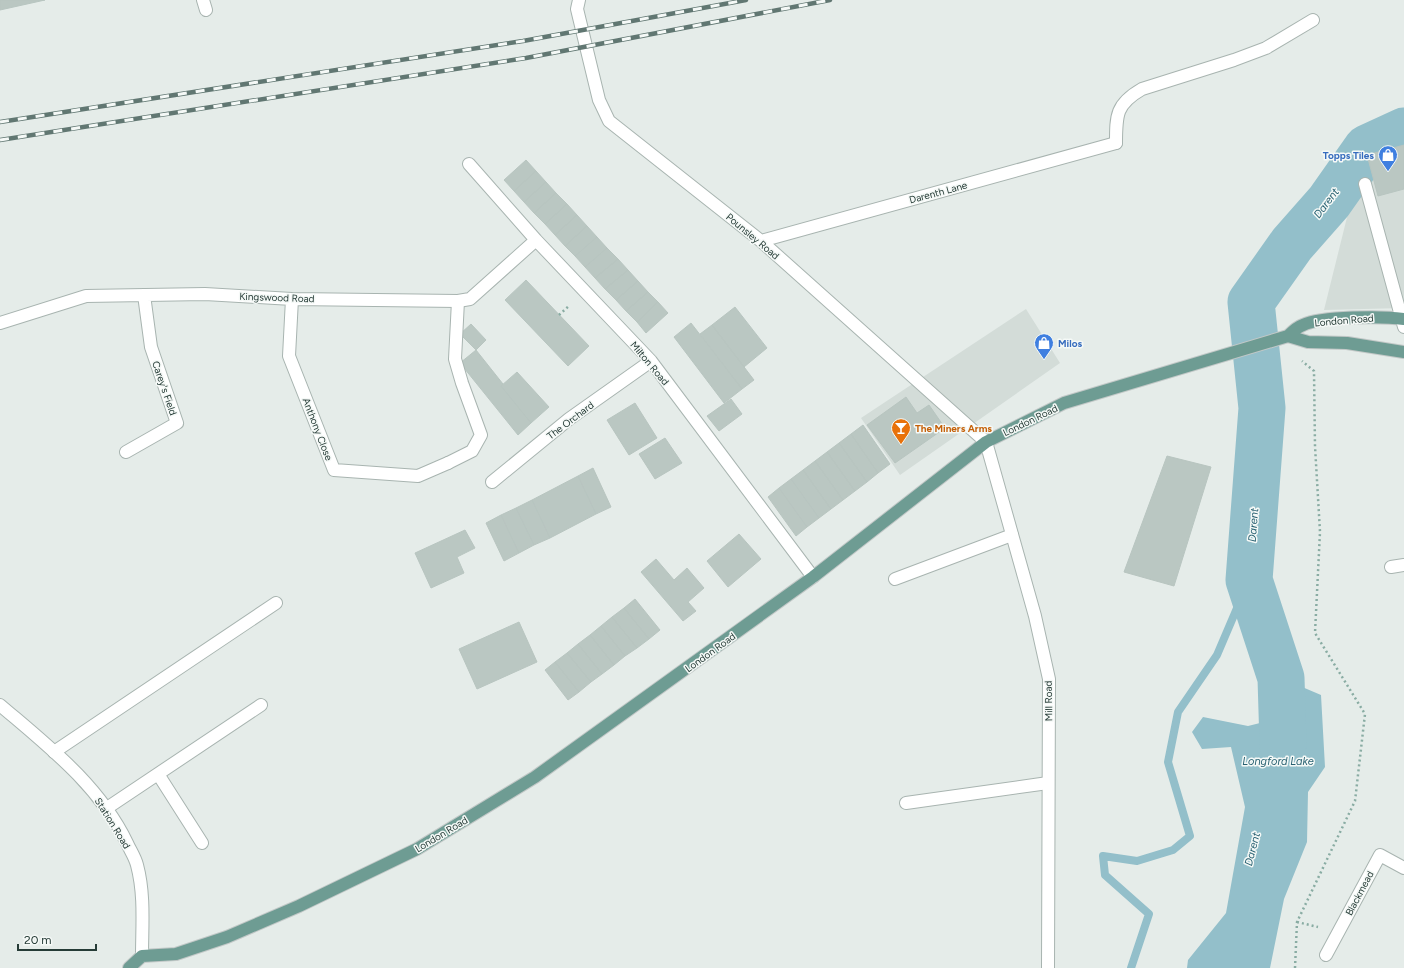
<svg xmlns="http://www.w3.org/2000/svg" width="1404" height="968" viewBox="0 0 1404 968" font-family="Figtree,sans-serif">
<rect width="100%" height="100%" fill="#e5ece9"/>
<path fill="#d3dcd8" d="M 1404,153 L 1404,308 L 1324,310 L 1357,177 Z
M 1026,309 L 1060,363 L 900,475 L 861,418 Z"/>
<path fill="#93bfca" d="M 1281,678 L 1321,695 L 1325,767 L 1308,792 L 1307,842 L 1284,899 L 1270,968 L 1187,968 L 1188,960 L 1226,913 L 1245,807 L 1231,747 L 1202,749 L 1192,732 L 1203,717 L 1248,726 L 1268,721 Z"/>
<g fill="none" stroke-linecap="round" stroke-linejoin="round">
<path stroke="#93bfca" stroke-width="8" d="M 1131,968 L 1149,914 L 1105,875 L 1103,856 L 1137,861 L 1173,850 L 1190,836 L 1168,762 L 1178,712 L 1217,655 L 1249,580"/>
<path stroke="#93bfca" stroke-width="47" d="M 1283,744 L 1281,678 L 1249,580 L 1262,408 L 1251,302 L 1292,244 L 1329,202 L 1367,148 L 1404,131"/>
</g>
<path fill="#bac7c2" stroke="#b8c5c0" d="M 0,0 L 45,0 L 0,10 Z
M 1404,145 L 1404,189 L 1378,196 L 1367,155 Z
M 526,160 L 536,171 L 514,191 L 504,180 Z
M 536,171 L 546,182 L 524,202 L 514,191 Z
M 546,182 L 556,193 L 534,213 L 524,202 Z
M 556,193 L 567,204 L 545,224 L 534,213 Z
M 567,204 L 577,215 L 555,235 L 545,224 Z
M 577,215 L 587,226 L 565,246 L 555,235 Z
M 587,226 L 597,237 L 575,256 L 565,246 Z
M 597,237 L 607,248 L 585,267 L 575,256 Z
M 607,248 L 618,259 L 595,278 L 585,267 Z
M 618,259 L 628,270 L 605,289 L 595,278 Z
M 628,270 L 638,281 L 616,300 L 605,289 Z
M 526,280 L 589,346 L 568,366 L 505,300 Z
M 638,281 L 648,292 L 626,311 L 616,300 Z
M 648,292 L 658,302 L 637,322 L 626,311 Z
M 658,302 L 668,313 L 646,333 L 637,322 Z
M 735,307 L 767,348 L 744,367 L 712,325 Z
M 691,323 L 742,389 L 724,403 L 674,337 Z
M 471,324 L 486,340 L 476,350 L 460,334 Z
M 712,325 L 754,380 L 742,389 L 700,334 Z
M 476,350 L 503,384 L 501,386 L 531,423 L 518,435 L 460,363 Z
M 517,372 L 549,407 L 531,423 L 501,386 Z
M 906,397 L 917,413 L 929,405 L 945,428 L 895,463 L 867,425 Z
M 731,399 L 742,414 L 719,431 L 707,416 Z
M 635,403 L 657,438 L 629,455 L 607,420 Z
M 863,425 L 890,464 L 878,473 L 851,434 Z
M 851,434 L 878,473 L 867,482 L 839,443 Z
M 665,438 L 682,463 L 655,479 L 639,454 Z
M 839,443 L 867,482 L 855,491 L 827,452 Z
M 827,452 L 855,491 L 843,500 L 815,461 Z
M 1167,456 L 1211,467 L 1174,586 L 1124,572 Z
M 815,461 L 843,500 L 831,509 L 803,470 Z
M 593,468 L 611,507 L 596,514 L 578,476 Z
M 803,470 L 831,509 L 819,518 L 791,479 Z
M 578,476 L 596,514 L 550,538 L 532,500 Z
M 791,479 L 819,518 L 807,527 L 779,488 Z
M 779,488 L 807,527 L 796,536 L 768,497 Z
M 532,500 L 550,538 L 534,545 L 516,508 Z
M 516,508 L 534,545 L 519,553 L 501,515 Z
M 501,515 L 519,553 L 504,561 L 486,523 Z
M 465,530 L 475,548 L 457,557 L 464,573 L 431,588 L 415,553 Z
M 739,534 L 761,559 L 728,587 L 707,561 Z
M 656,559 L 674,580 L 687,568 L 704,588 L 688,602 L 696,611 L 683,621 L 641,572 Z
M 635,599 L 660,630 L 649,639 L 624,608 Z
M 624,608 L 649,639 L 637,648 L 612,617 Z
M 612,617 L 637,648 L 625,656 L 601,626 Z
M 519,622 L 537,662 L 477,689 L 459,649 Z
M 601,626 L 625,656 L 614,665 L 590,635 Z
M 590,635 L 614,665 L 602,674 L 578,644 Z
M 578,644 L 602,674 L 591,682 L 567,653 Z
M 567,653 L 591,682 L 579,692 L 555,662 Z
M 555,662 L 579,692 L 568,700 L 545,670 Z"/>
<g fill="none" stroke-linecap="round" stroke-linejoin="round">
<g stroke="#a8b4b0" stroke-width="14">
<path id="service" d="M 203,0 L 206,10
M 1116,143 C 1116,115 1116,104 1142,89 L 1234,60 L 1266,48 L 1313,20
M 1365,184 L 1404,327
M 448,463 L 472,451 L 481,435 L 462,383 L 455,359 L 458,301
M 895,579 L 1012,535
M 54,752 L 276,603
M 158,774 L 202,843
M 906,803 L 1048,783
M 107,808 L 261,705"/>
</g>
<g stroke="#a8b4b0" stroke-width="14">
<path id="minor" d="M 579,0 L 577,9 L 599,100 L 609,121 L 761,241 L 986,442 L 1035,616 L 1049,679 L 1048,968
M 469,164 L 536,240 L 651,361 L 813,577
M 761,241 L 1116,143
M 292,299 L 289,356 L 334,470 L 418,476 L 448,463
M 0,323 L 86,296 L 205,294 L 292,299 L 458,301 L 470,299 L 536,240
M 126,452 L 177,423 L 151,347 L 144,295
M 492,482 L 569,419 L 651,361
M 1391,567 L 1404,565
M 0,705 C 48,746 99,785 127,843 C 130,850 135,857 137,865 C 145,895 142,926 142,956
M 1326,955 L 1380,855 L 1404,868"/>
</g>
<g stroke="#c2c8c7" stroke-width="14">
<path id="primary" d="M 1288,336 L 1308,342 L 1347,343 L 1404,352
M 129,968 L 142,956 L 176,954 L 227,937 L 299,906 L 417,849 L 535,777 L 813,577 L 986,442 L 1064,403 L 1288,336 C 1292,332 1297,327 1303,325 C 1322,316 1383,316 1404,319"/>
</g>
<path stroke="#89aca3" stroke-width="2.5" stroke-dasharray="2 3" stroke-linecap="butt" d="M 559,315 L 570,305
M 1297,922 L 1318,927
M 1295,968 L 1297,922 L 1355,801 L 1365,714 L 1315,633 L 1320,532 L 1315,446 L 1314,371 L 1302,361"/>
<use href="#service" stroke="#fff" stroke-width="12"/>
<use href="#minor" stroke="#fff" stroke-width="12"/>
<use href="#primary" stroke="#6e9c93" stroke-width="12"/>
<g stroke="#617772" stroke-width="4.5">
<path id="rail" d="M 0,122 L 523,41 L 746,0
M 0,140 L 526,58 L 830,0"/>
</g>
<use href="#rail" stroke="#f5f9f7" stroke-width="3" stroke-dasharray="9" stroke-linecap="butt"/>
</g>
<defs>
<g id="shop-pin" transform="scale(1)"><path d="M0 17L-7.5 6A9.5 9.5 0 1 1 7.5 6Z" fill="#3f7fe0" stroke="#f5f9f7"/><path d="M-5-2.5h2.3a2.7 3.5 0 0 1 5.4 0H5L5.5 6h-11ZM-1.5-2.5h3a1.5 2.3 0 0 0-3 0Z" fill="#fff"/></g>
<g id="bar-pin" transform="scale(1)"><path d="M0 17L-7.5 6A9.5 9.5 0 1 1 7.5 6Z" fill="#e8710a" stroke="#f5f9f7"/><path d="M-6-5H6L.8 .8V4.5H3.5V6h-7V4.5H-.8V.8Z" fill="#fff"/></g>
</defs>
<g fill-rule="evenodd">
<use href="#shop-pin" x="1388" y="155"/>
<use href="#shop-pin" x="1044" y="343"/>
<use href="#bar-pin" x="901" y="428"/>
</g>
<g text-anchor="middle" stroke-width="3" stroke-linejoin="round" paint-order="stroke">
<g font-size="10" font-weight="bold" fill="#366cbe" stroke="#f5f9f7" text-anchor="end">
<text x="1374" y="159">Topps Tiles</text>
<text x="1058" y="347" text-anchor="start">Milos</text>
</g>
<g font-size="10" fill="#263c37" stroke="#f5f9f7">
<text transform="translate(938 192) rotate(-15)" y="4">Darenth Lane</text>
<text transform="translate(753 236) rotate(40)" y="4">Pounsley Road</text>
<text transform="translate(277 297) rotate(2)" y="4">Kingswood Road</text>
<text transform="translate(1344 320) rotate(-5)" y="4">London Road</text>
<text transform="translate(650 363) rotate(50)" y="4">Milton Road</text>
<text transform="translate(165 388) rotate(71)" y="4">Carey's Field</text>
<text transform="translate(570 420) rotate(-37)" y="4">The Orchard</text>
<text transform="translate(1030 420) rotate(-26)" y="4">London Road</text>
<text transform="translate(318 429) rotate(69)" y="4">Anthony Close</text>
<text transform="translate(710 652) rotate(-36)" y="4">London Road</text>
<text transform="translate(1048 701) rotate(-91)" y="4">Mill Road</text>
<text transform="translate(113 823) rotate(58)" y="4">Station Road</text>
<text transform="translate(441 834) rotate(-31)" y="4">London Road</text>
<text transform="translate(1359 893) rotate(-62)" y="4">Blackmead</text>
</g>
<g font-size="10" font-weight="bold" fill="#c56008" stroke="#f5f9f7" text-anchor="start">
<text x="915" y="432">The Miners Arms</text>
</g>
<g font-size="11" font-style="italic" fill="#276071" stroke="#f5f9f7">
<text transform="translate(1326 203) rotate(-53)" y="4">Darent</text>
<text transform="translate(1253 525) rotate(-86)" y="4">Darent</text>
<text x="1278" y="765">Longford Lake</text>
<text transform="translate(1252 849) rotate(-76)" y="4">Darent</text>
</g>
</g>
<path d="M18 944v6h78v-6" fill="none" stroke="#263c37" stroke-width="2"/>
<text x="24" y="944" font-size="12" fill="#263c37" stroke="#f5f9f7" stroke-width="3" paint-order="stroke">20 m</text>
</svg>
